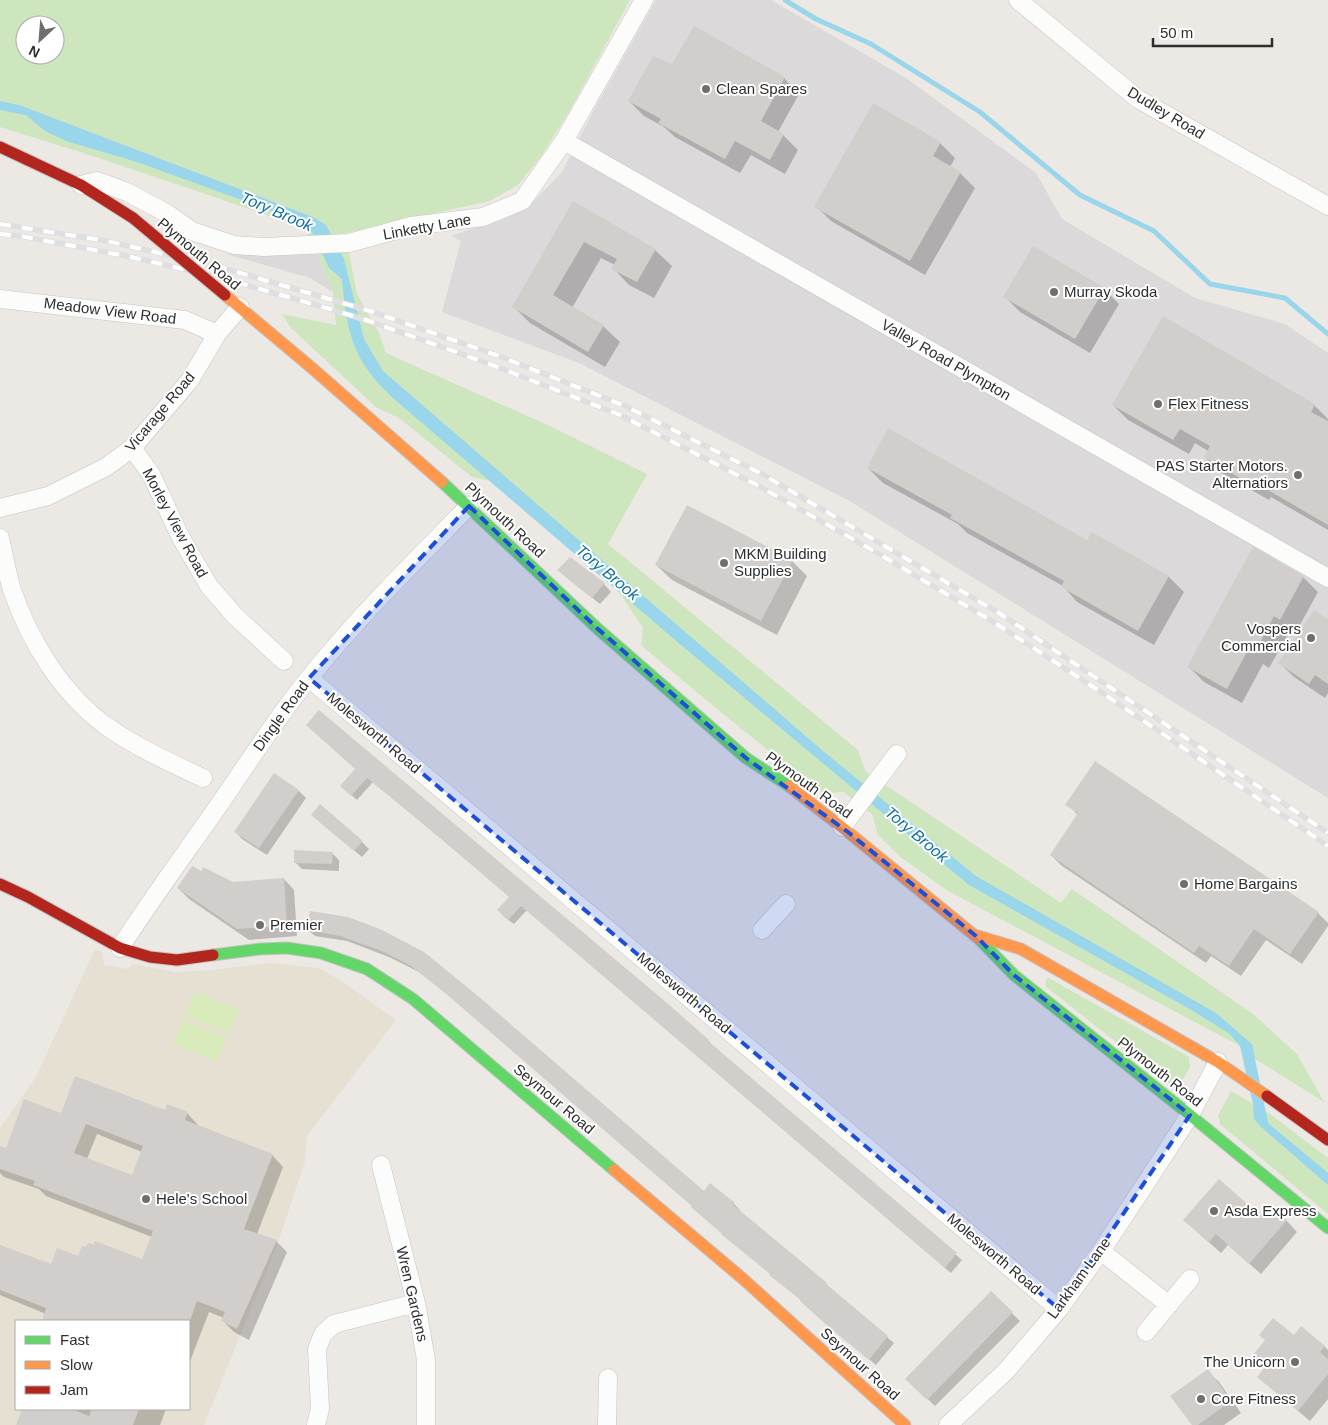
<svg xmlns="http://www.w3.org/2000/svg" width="1328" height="1425" viewBox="0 0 1328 1425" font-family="Arial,sans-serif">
<rect width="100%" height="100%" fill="#ece8e4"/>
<path fill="#dcd9db" d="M 656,0 L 771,0 L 906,78 L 1036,173 L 1062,219 L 1195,298 L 1285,324 L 1328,353 L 1328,798 L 848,500 L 579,363 L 442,312 L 461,241 L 451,236 L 526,209 L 562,172 L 595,108 Z
M 316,252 L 333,292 L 310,278 L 226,254 Z"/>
<path fill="#e6e0d3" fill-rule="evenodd" d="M 95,949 L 102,952 L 104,965 L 127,969 L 133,964 L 175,972 L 211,970 L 271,963 L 319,968 L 343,982 L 396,1020 L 307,1136 L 305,1161 L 280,1237 L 204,1425 L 0,1425 L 0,1128 L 36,1077 ZM 16,1321 L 189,1321 L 189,1409 L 16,1409 Z"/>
<path fill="#cee6be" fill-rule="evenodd" d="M 0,0 L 630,0 L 570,110 L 542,155 L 518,185 L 490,201 L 345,233 L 357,294 L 379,333 L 386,353 L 550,426 L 647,474 L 608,544 L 858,750 L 866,772 L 1061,903 L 1072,889 L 1253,1014 L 1297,1054 L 1324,1102 L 1255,1059 L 1240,1046 L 948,891 L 899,856 L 878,835 L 872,814 L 843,792 L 830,793 L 818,791 L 700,695 L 641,645 L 643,628 L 619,592 L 490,481 L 472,477 L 399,418 L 377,408 L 291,328 L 282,314 L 336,325 L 333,292 L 308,233 L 302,227 L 96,157 L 0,127 ZM 25,25 L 55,25 L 55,55 L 25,55 Z
M 1047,977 L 1189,1057 L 1190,1067 L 1177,1090 L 1045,986 Z
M 1231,1091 L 1266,1111 L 1328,1158 L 1328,1214 L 1220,1124 L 1218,1116 Z"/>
<path fill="#d9eabb" d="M 195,992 L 239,1009 L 230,1033 L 185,1016 Z
M 182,1020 L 227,1037 L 217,1062 L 173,1044 Z"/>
<path fill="#99d6ec" d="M 0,101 L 19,105 L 313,217 L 326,225 L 344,259 L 364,339 L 383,371 L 823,751 L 976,876 L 1216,1013 L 1252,1044 L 1268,1123 L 1328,1173 L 1328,1185 L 1261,1127 L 1254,1119 L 1253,1104 L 1240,1046 L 1230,1034 L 1193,1011 L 969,885 L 675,640 L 394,399 C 352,360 347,334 342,279 L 329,268 L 308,224 L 137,162 L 66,141 L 45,131 L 26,115 L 0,110 Z"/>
<path fill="#0003" fill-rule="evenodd" d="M 673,65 L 784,78 L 799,94 L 778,132 L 783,135 L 798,150 L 785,174 L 751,155 L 740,173 L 675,137 L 664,127 L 644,116 L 629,101 Z
M 940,143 L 955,158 L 950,167 L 960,173 L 975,188 L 925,275 L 831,221 L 816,206 Z
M 573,203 L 655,250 L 672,266 L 654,298 L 629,285 L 613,268 L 615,265 L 601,258 L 572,308 L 603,326 L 620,342 L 605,367 L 530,323 L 513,306 Z
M 1104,289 L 1119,304 L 1090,353 L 1020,312 L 1005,297 Z
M 1113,405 L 1314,405 L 1328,419 L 1328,530 L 1271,497 L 1269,500 L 1220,472 L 1205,457 L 1208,451 L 1195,443 L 1189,454 L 1128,420 Z
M 868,468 L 1088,542 L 1169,577 L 1184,592 L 1154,645 L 1077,602 L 1063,586 L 967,533 L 958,524 L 883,483 Z
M 792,561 L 807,576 L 777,635 L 672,580 L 656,565 Z
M 566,577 L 604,584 L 611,592 L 600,604 Z
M 1303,577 L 1318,592 L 1295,634 L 1290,631 L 1269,668 L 1263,664 L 1242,703 L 1204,682 L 1189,667 Z
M 1328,621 L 1328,693 L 1325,698 L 1294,677 L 1279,662 Z
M 357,769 L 667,1004 L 709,1041 L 713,1047 L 962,1260 L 951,1273 L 527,910 L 514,924 L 503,916 L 511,897 L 373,782 L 357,800 L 347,791 Z
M 299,791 L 306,798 L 267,855 L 242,839 L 235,831 Z
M 1067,804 L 1318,913 L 1328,923 L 1328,926 L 1302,964 L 1266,940 L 1241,976 L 1211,956 L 1206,963 L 1062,866 L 1051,855 L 1078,815 Z
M 320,822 L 362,842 L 369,849 L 362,857 Z
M 332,853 L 339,860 L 339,871 L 302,869 L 295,862 Z
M 201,873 L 232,883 L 284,879 L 294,890 L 297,936 L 249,940 L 189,899 L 178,888 Z
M 308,930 L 381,931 L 704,1192 L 710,1185 L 734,1204 L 740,1210 L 739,1212 L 826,1284 L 832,1291 L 894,1343 L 876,1365 L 452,998 L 419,972 L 389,957 L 347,941 L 315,936 Z
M 166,1111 L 187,1113 L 198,1125 L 198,1126 L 272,1155 L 283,1167 L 257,1234 L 276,1241 L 287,1252 L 249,1340 L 234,1332 L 223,1321 L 224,1318 L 209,1312 L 189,1364 L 189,1321 L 43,1321 L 46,1314 L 0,1295 L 0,1246 L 51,1266 L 143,1260 L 152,1237 L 46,1196 L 39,1189 L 4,1177 L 0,1173 L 0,1148 L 7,1150 L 62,1115 ZM 97,1134 L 142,1152 L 133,1176 L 87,1159 Z
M 1260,1216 L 1286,1220 L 1297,1232 L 1261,1274 L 1228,1245 L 1221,1253 L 1196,1231 Z
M 991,1293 L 1020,1321 L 935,1406 L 907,1379 Z
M 1294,1337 L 1324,1346 L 1328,1350 L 1328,1399 L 1310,1421 L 1258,1377 L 1267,1367 L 1254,1355 Z
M 1207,1371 L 1219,1382 L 1241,1413 L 1224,1425 L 1193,1425 Z
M 24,1409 L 166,1409 L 160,1425 L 17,1425 Z"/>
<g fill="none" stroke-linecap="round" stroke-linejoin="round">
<path stroke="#99d6ec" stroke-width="5" d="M 785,0 L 816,19 L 871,44 L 980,112 L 1080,195 L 1154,231 L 1210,284 L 1285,298 L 1328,334"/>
</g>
<path fill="#d1cecb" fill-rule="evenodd" d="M 694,26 L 785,77 L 761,121 L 784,134 L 770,160 L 735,141 L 725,159 L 658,123 L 661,119 L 628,101 L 653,56 L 672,64 Z
M 873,103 L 941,142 L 933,156 L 961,172 L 910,261 L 814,207 Z
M 573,201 L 656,249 L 637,282 L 611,269 L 617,259 L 584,242 L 553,295 L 604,325 L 588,352 L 512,307 Z
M 1033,246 L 1105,288 L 1075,339 L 1003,297 Z
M 1163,316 L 1315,404 L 1311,412 L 1328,421 L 1328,525 L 1256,483 L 1254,486 L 1204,457 L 1210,446 L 1180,429 L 1173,440 L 1112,405 Z
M 888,428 L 1087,540 L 1092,532 L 1169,576 L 1138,631 L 1061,587 L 1064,581 L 950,518 L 952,515 L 867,468 Z
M 687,505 L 793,560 L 761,621 L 655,565 Z
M 1253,547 L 1304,576 L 1280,620 L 1274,616 L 1254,654 L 1248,650 L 1227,689 L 1187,667 Z
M 570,557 L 605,583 L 592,598 L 557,570 Z
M 1314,610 L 1328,619 L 1328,684 L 1315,675 L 1309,684 L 1278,663 Z
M 319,710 L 667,1003 L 709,1040 L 708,1041 L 957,1253 L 945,1268 L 521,906 L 508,920 L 497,910 L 509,897 L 437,835 L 367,778 L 351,796 L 340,786 L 355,769 L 306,725 Z
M 1095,761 L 1319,912 L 1290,954 L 1254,929 L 1229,966 L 1199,946 L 1194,953 L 1050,855 L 1078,813 L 1065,805 Z
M 274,773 L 299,790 L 259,848 L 234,832 Z
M 320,804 L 363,841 L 354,851 L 311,815 Z
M 294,850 L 333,852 L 332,864 L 294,863 Z
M 192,866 L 201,871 L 203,867 L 233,882 L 284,878 L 287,926 L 237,929 L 177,888 Z
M 310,911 L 348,917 L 382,930 L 424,952 L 478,996 L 704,1191 L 710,1183 L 735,1203 L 733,1205 L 796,1257 L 827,1283 L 826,1284 L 888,1336 L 869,1360 L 830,1328 L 800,1301 L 801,1300 L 769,1275 L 770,1274 L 721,1234 L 721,1233 L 691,1207 L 692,1206 L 444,992 L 411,966 L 382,951 L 340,936 L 307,930 Z
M 75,1076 L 165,1110 L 167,1104 L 188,1112 L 185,1120 L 273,1154 L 244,1229 L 277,1240 L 237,1329 L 221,1321 L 225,1312 L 197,1301 L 190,1321 L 42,1321 L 46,1308 L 0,1290 L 0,1245 L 51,1264 L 57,1248 L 78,1256 L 82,1246 L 86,1247 L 88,1243 L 94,1245 L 95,1241 L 142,1259 L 153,1231 L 33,1185 L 35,1181 L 0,1169 L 0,1146 L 6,1148 L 24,1099 L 61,1113 ZM 86,1124 L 143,1146 L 132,1175 L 74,1153 Z
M 1219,1179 L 1260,1215 L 1268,1204 L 1287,1220 L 1249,1264 L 1216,1234 L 1209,1242 L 1183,1220 Z
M 991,1291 L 1013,1312 L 927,1400 L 905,1379 Z
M 1273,1318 L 1294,1335 L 1301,1326 L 1325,1346 L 1320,1352 L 1328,1359 L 1328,1374 L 1298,1411 L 1257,1377 L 1266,1366 L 1253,1355 L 1265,1340 L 1259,1335 Z
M 1208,1369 L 1231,1401 L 1198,1425 L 1192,1425 L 1170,1396 Z
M 22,1409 L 71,1409 L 89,1416 L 92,1409 L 139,1409 L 133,1425 L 16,1425 Z"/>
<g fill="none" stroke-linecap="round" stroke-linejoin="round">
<g stroke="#c5c4c5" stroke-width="19">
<path id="street" d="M 1018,0 L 1138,99 L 1328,206
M 564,141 L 1328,578
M 81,185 L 97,181 L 127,192 L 168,214 L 192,231 L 234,245 L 264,247 L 349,243 L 411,226 L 483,217 L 522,201 L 564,141 L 644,0
M 0,299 L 185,320 L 217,334
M 132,448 L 151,474 L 180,536 L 209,586 L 235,616 L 284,661
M 0,508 L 48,496 L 106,467 L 132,448 L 190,380 L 217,334 L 240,307
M 0,538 C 4,555 7,573 12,590 C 30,642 63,696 109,728 C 138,748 171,763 203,778
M 309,678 L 1059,1309
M 842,827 L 897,754
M 762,930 L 786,904
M 120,948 C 152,898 187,851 221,802 C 250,760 277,717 309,678 C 358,617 414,562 469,506
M 381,1165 L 416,1303 L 426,1360 L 426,1425
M 1101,1251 L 1169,1305
M 1146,1332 L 1190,1279
M 316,1425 L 320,1409 L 317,1349 L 323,1334 L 334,1324 L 416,1303
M 607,1425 L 608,1378
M 948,1425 L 1006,1371 L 1059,1309 L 1101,1251 L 1146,1183 L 1190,1115 L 1218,1062"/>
</g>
<g stroke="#c5c4c5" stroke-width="13">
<path id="fast" d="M 442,482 L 598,629 L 746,758 L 789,786
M 979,939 L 1014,975 L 1190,1115 L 1328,1228
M 213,955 L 260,949 L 287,948 L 321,953 L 367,969 L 413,999 L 614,1170"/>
</g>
<g stroke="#c5c4c5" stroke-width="13">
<path id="slow" d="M 225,295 L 312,368 L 442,482
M 789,786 L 848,832 L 979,939
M 978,936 L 1021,949 L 1218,1062 L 1267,1096
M 614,1170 L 742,1278 L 905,1425"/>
</g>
<g stroke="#c5c4c5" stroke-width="13">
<path id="jam" d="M 0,147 L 81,185 L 133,218
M 0,884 L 28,897 L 120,948 L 150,957 L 177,960 L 213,955
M 1267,1096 L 1328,1140"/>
</g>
<use href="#street" stroke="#fcfcfb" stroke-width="18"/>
<use href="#fast" stroke="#63d668" stroke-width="11"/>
<use href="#slow" stroke="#ff974d" stroke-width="11"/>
<use href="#jam" stroke="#b3261e" stroke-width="11"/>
<g stroke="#dfdfe1" stroke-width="5.5">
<path id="rail" d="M 0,224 L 107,241 L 220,267 L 370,311 L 499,356 L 625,406 L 762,474 L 999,613 L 1328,833
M 0,234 L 20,236 L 131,257 L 225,279 L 330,309 L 366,320 L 495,366 L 620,415 L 757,485 L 874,551 L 995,623 L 1098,690 L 1328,846"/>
</g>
<use href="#rail" stroke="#fff" stroke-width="4" stroke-dasharray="11" stroke-linecap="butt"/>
<g stroke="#c5c4c5" stroke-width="13" stroke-linecap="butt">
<path id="jam-bridge" d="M 133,218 L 225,295"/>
</g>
<use href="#jam-bridge" stroke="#b3261e" stroke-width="11"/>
</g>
<path fill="#1d4ed8" fill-opacity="0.2" stroke="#1d4ed8" stroke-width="4" stroke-dasharray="10 6" stroke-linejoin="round" d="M 469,506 L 598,629 L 746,758 L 848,832 L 976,936 L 1014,975 L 1190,1115 L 1059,1309 L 309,678 Z"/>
<g fill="#706f6e" stroke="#fff" stroke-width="2">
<circle cx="706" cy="89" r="5"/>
<circle cx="1054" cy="292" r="5"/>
<circle cx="1158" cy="404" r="5"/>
<circle cx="1298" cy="475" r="5"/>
<circle cx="724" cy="563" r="5"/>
<circle cx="1311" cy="638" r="5"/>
<circle cx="1184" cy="884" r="5"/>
<circle cx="260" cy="925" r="5"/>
<circle cx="146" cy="1199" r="5"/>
<circle cx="1214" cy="1211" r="5"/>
<circle cx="1295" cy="1362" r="5"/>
<circle cx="1201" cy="1399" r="5"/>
</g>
<g text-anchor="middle" stroke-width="4" stroke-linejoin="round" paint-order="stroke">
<g font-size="15" fill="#2e2e2e" stroke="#fff" text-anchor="start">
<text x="716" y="94">Clean Spares</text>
<text x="1064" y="297">Murray Skoda</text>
<text x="1168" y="409">Flex Fitness</text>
<text x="1288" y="471" text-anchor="end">PAS Starter Motors.<tspan x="1288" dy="17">Alternatiors</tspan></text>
<text x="734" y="559">MKM Building<tspan x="734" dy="17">Supplies</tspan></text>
<text x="1301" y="634" text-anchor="end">Vospers<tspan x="1301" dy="17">Commercial</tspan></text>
<text x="1194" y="889">Home Bargains</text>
<text x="270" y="930">Premier</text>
<text x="156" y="1204">Hele's School</text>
<text x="1224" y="1216">Asda Express</text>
<text x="1285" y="1367" text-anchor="end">The Unicorn</text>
<text x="1211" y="1404">Core Fitness</text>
</g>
<g font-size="15" fill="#2e2e2e" stroke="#fff">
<text transform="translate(1166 113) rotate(31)" y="5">Dudley Road</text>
<text transform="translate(427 227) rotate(-10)" y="5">Linketty Lane</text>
<text transform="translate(199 254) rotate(40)" y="5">Plymouth Road</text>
<text transform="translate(110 311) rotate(7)" y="5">Meadow View Road</text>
<text transform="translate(946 360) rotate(30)" y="5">Valley Road Plympton</text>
<text transform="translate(160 412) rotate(-50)" y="5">Vicarage Road</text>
<text transform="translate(505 520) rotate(43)" y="5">Plymouth Road</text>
<text transform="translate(175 523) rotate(62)" y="5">Morley View Road</text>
<text transform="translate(281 716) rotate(-54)" y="5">Dingle Road</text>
<text transform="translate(374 733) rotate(40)" y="5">Molesworth Road</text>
<text transform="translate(809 785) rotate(36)" y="5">Plymouth Road</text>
<text transform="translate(684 993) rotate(40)" y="5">Molesworth Road</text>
<text transform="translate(1160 1072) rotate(38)" y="5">Plymouth Road</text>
<text transform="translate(554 1099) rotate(40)" y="5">Seymour Road</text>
<text transform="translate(994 1254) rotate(40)" y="5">Molesworth Road</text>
<text transform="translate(1079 1278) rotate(-54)" y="5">Larkham Lane</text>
<text transform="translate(412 1294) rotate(77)" y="5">Wren Gardens</text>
<text transform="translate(860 1364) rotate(42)" y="5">Seymour Road</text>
</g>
<g font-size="16" font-style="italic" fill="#0d6fa3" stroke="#fff">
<text transform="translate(277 211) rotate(23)" y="6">Tory Brook</text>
<text transform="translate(608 572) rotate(40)" y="6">Tory Brook</text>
<text transform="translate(917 834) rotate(40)" y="6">Tory Brook</text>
</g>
</g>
<rect x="15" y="1320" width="175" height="90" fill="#ffffff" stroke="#ababab"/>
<rect x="25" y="1336" width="25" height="8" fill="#63d668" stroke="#ababab"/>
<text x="60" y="1345" font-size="15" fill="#2e2e2e">Fast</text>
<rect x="25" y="1361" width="25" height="8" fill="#ff974d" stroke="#ababab"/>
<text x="60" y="1370" font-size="15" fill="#2e2e2e">Slow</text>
<rect x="25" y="1386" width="25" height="8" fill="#b3261e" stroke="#ababab"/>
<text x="60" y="1395" font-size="15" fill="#2e2e2e">Jam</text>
<g transform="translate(40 40) rotate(206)"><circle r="24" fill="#ffffff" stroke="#ababab"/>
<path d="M0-4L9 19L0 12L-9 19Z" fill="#706f6e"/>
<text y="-8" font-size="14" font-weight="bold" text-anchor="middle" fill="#2e2e2e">N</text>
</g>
<path d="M1153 38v8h119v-8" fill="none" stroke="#2e2e2e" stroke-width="2.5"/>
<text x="1160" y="38" font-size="15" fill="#2e2e2e" stroke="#ffffff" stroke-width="4" paint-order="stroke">50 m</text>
</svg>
